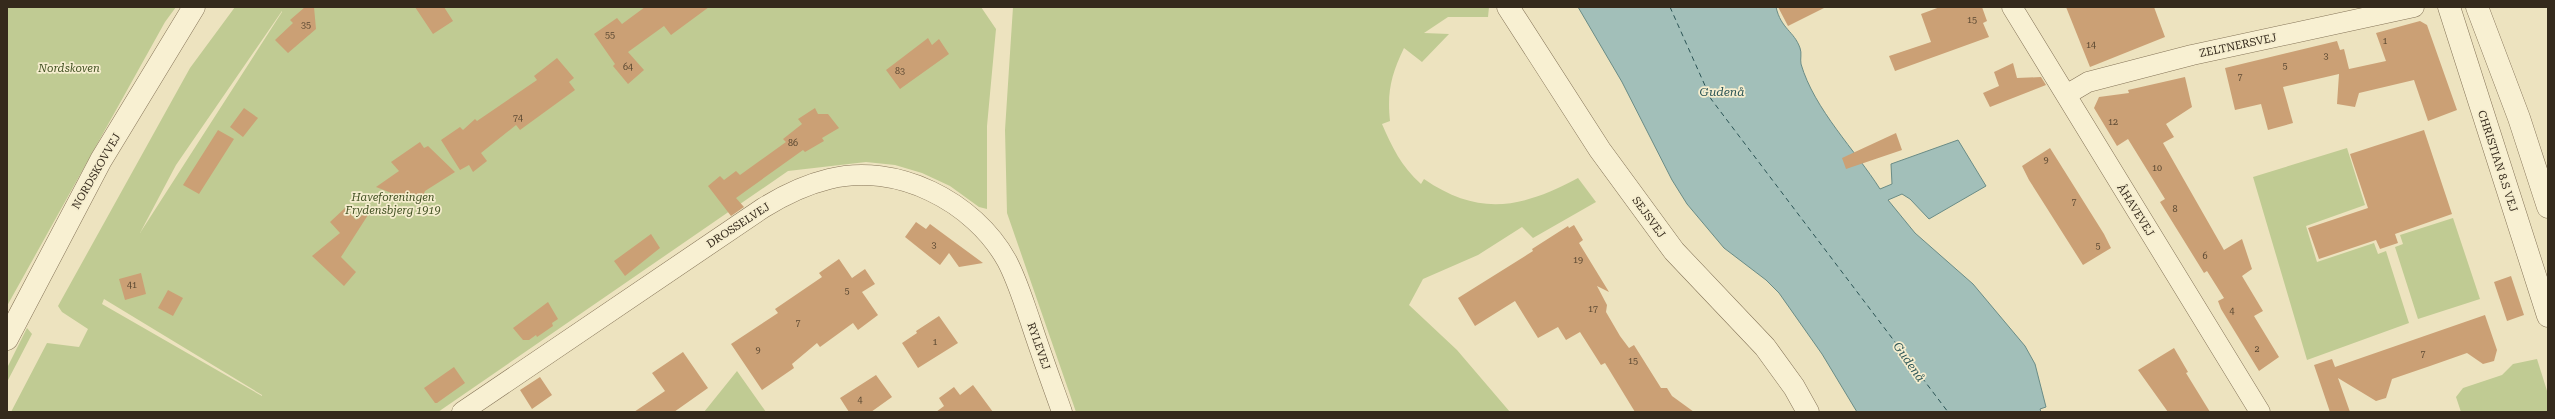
<svg xmlns="http://www.w3.org/2000/svg" width="2555" height="419" viewBox="0 0 2555 419" font-family="'Roboto Serif',serif">
<rect width="100%" height="100%" fill="#ede3bf"/>
<path fill="#c0cb93" fill-rule="evenodd" d="M 7,7 L 176,7 L 165,22 L 7,306 Z
M 235,7 L 981,7 L 996,29 L 987,126 L 987,209 L 979,207 L 950,186 L 922,173 L 895,165 L 866,162 L 788,171 L 438,412 L 11,412 L 47,343 L 79,347 L 88,329 L 62,312 L 58,306 L 190,68 ZM 282,11 L 282,12 L 140,233 L 176,165 ZM 104,299 L 262,395 L 262,396 L 102,304 Z
M 1013,7 L 1489,7 L 1488,17 L 1448,17 L 1424,33 L 1449,34 L 1422,62 L 1404,48 C 1391,75 1387,92 1390,121 L 1382,124 C 1392,147 1401,166 1421,184 L 1424,179 C 1479,217 1522,208 1578,178 L 1596,202 L 1533,238 L 1522,227 L 1478,255 L 1423,279 L 1409,305 L 1457,350 L 1510,412 L 1076,412 L 1007,213 L 1005,130 Z
M 2347,148 L 2365,205 L 2306,226 L 2317,262 L 2374,243 L 2378,254 L 2386,251 L 2409,323 L 2307,360 L 2253,177 Z
M 2453,218 L 2480,299 L 2418,319 L 2395,247 L 2403,244 L 2400,235 Z
M 27,328 L 32,334 L 7,382 L 7,368 Z
M 2537,359 L 2548,394 L 2548,412 L 2461,412 L 2456,397 L 2463,388 L 2502,375 L 2513,364 Z
M 737,371 L 766,412 L 704,412 Z"/>
<path fill="#a2bfb9" stroke="#6a8c86" d="M 1578,7 L 1776,7 C 1781,29 1794,31 1800,48 C 1802,53 1800,59 1801,64 C 1814,109 1856,151 1880,189 L 1892,184 L 1891,164 L 1958,140 L 1986,186 L 1929,219 L 1910,199 L 1902,194 L 1888,200 L 1915,233 L 1973,284 L 2025,346 L 2035,364 L 2046,407 L 2040,409 L 2041,412 L 1857,412 L 1822,354 L 1779,293 L 1766,280 L 1724,248 L 1687,204 L 1672,180 L 1622,82 Z"/>
<g fill="none" stroke-linecap="round" stroke-linejoin="round">
<path stroke="#2b5455" stroke-width="1" stroke-dasharray="5 4" stroke-linecap="butt" d="M 1670,7 L 1711,99 L 1948,412"/>
</g>
<path fill="#cba075" d="M 305,7 L 314,7 L 316,29 L 288,53 L 275,40 L 293,23 L 290,20 Z
M 415,7 L 444,7 L 453,21 L 433,34 Z
M 645,7 L 709,7 L 671,35 L 664,26 L 628,52 L 644,70 L 628,84 L 613,66 L 615,64 L 594,34 L 617,18 L 622,24 Z
M 1778,7 L 1826,7 L 1788,26 Z
M 1940,7 L 1982,7 L 1987,21 L 1983,23 L 1989,37 L 1895,71 L 1889,56 L 1931,42 L 1921,14 Z
M 2066,7 L 2154,7 L 2165,37 L 2090,67 Z
M 2420,21 L 2427,25 L 2457,110 L 2428,121 L 2414,80 L 2359,93 L 2355,107 L 2337,104 L 2339,74 L 2283,87 L 2293,123 L 2268,130 L 2261,104 L 2235,110 L 2225,68 L 2337,41 L 2340,50 L 2344,49 L 2349,69 L 2386,61 L 2376,33 Z
M 928,38 L 932,45 L 939,39 L 949,54 L 900,89 L 886,70 Z
M 557,58 L 574,78 L 569,82 L 575,90 L 520,130 L 516,125 L 481,153 L 487,161 L 473,172 L 469,165 L 460,170 L 441,140 L 460,127 L 463,130 L 475,119 L 477,121 L 537,80 L 534,76 Z
M 2013,63 L 2017,78 L 2041,77 L 2046,85 L 1990,107 L 1983,93 L 1999,86 L 1994,72 Z
M 2185,77 L 2192,107 L 2166,124 L 2174,137 L 2163,143 L 2224,250 L 2242,239 L 2252,269 L 2242,276 L 2263,311 L 2254,316 L 2279,357 L 2259,371 L 2221,309 L 2218,301 L 2224,298 L 2207,271 L 2204,273 L 2160,202 L 2165,199 L 2128,139 L 2117,146 L 2094,108 L 2099,97 L 2129,93 L 2128,90 Z
M 244,108 L 258,118 L 243,137 L 230,127 Z
M 815,108 L 818,114 L 828,114 L 839,128 L 822,138 L 824,141 L 805,152 L 803,150 L 736,198 L 744,207 L 731,216 L 708,186 L 720,176 L 724,180 L 736,171 L 740,175 L 786,142 L 783,139 L 802,124 L 798,119 Z
M 218,130 L 234,139 L 199,194 L 183,185 Z
M 2424,130 L 2452,214 L 2395,234 L 2398,243 L 2380,249 L 2376,240 L 2319,259 L 2308,228 L 2368,208 L 2350,154 Z
M 1896,133 L 1902,150 L 1846,169 L 1842,158 Z
M 420,142 L 424,148 L 428,146 L 455,172 L 425,191 L 420,204 L 376,187 L 399,171 L 391,162 Z
M 2050,148 L 2104,234 L 2111,248 L 2083,265 L 2029,180 L 2022,166 Z
M 345,208 L 356,220 L 365,213 L 368,215 L 341,257 L 356,272 L 344,286 L 312,256 L 340,233 L 330,222 Z
M 916,222 L 926,229 L 930,224 L 983,263 L 959,267 L 949,253 L 940,265 L 905,237 Z
M 1574,225 L 1583,240 L 1579,243 L 1609,292 L 1597,286 L 1607,305 L 1606,312 L 1620,336 L 1629,348 L 1634,345 L 1661,388 L 1667,388 L 1672,396 L 1694,412 L 1635,412 L 1605,363 L 1601,365 L 1580,332 L 1566,340 L 1558,327 L 1538,338 L 1515,301 L 1475,326 L 1458,298 L 1533,251 L 1532,249 L 1568,226 L 1569,228 Z
M 651,234 L 660,248 L 625,276 L 614,261 Z
M 839,259 L 852,278 L 865,269 L 875,284 L 862,292 L 878,315 L 858,330 L 853,323 L 820,347 L 817,343 L 792,364 L 794,368 L 762,390 L 731,344 L 778,313 L 775,309 L 822,277 L 819,273 Z
M 141,273 L 146,294 L 125,300 L 119,279 Z
M 2511,276 L 2524,315 L 2507,321 L 2494,282 Z
M 168,290 L 183,298 L 173,316 L 158,308 Z
M 548,302 L 558,319 L 552,323 L 553,326 L 537,337 L 536,335 L 529,340 L 523,340 L 513,328 Z
M 2485,315 L 2497,350 L 2494,361 L 2483,364 L 2467,353 L 2430,366 L 2392,379 L 2386,398 L 2376,401 L 2338,378 L 2350,412 L 2330,412 L 2314,365 L 2332,359 L 2335,367 Z
M 939,316 L 958,343 L 918,368 L 902,343 L 917,333 L 916,331 Z
M 2174,348 L 2188,372 L 2186,373 L 2210,412 L 2168,412 L 2138,370 Z
M 683,352 L 708,388 L 674,412 L 634,412 L 665,391 L 652,373 Z
M 454,367 L 465,383 L 437,403 L 435,403 L 424,388 Z
M 876,375 L 892,397 L 871,412 L 849,412 L 840,398 Z
M 540,377 L 552,395 L 532,409 L 520,390 Z
M 973,385 L 993,412 L 936,412 L 944,406 L 939,398 L 954,387 L 960,395 Z"/>
<g fill="none" stroke-linecap="round" stroke-linejoin="round">
<g stroke="#857458" stroke-width="21">
<path id="minor" d="M 2012,7 L 2260,412
M 2066,95 L 2088,82 L 2192,55 L 2414,7
M 462,412 L 763,208 C 784,195 804,185 829,179 C 896,162 974,201 1007,261 C 1017,280 1023,300 1030,320 C 1040,351 1051,381 1062,412"/>
</g>
<g stroke="#857458" stroke-width="23">
<path id="tertiary" d="M 1508,7 L 1600,150 L 1674,251 L 1765,347 L 1794,387 L 1808,412
M 2449,7 L 2548,316
M 2477,7 L 2519,118 L 2548,207
M 7,339 L 101,160 L 194,7"/>
</g>
<use href="#minor" stroke="#f8f0d2" stroke-width="20"/>
<use href="#tertiary" stroke="#f8f0d2" stroke-width="22"/>
</g>
<g text-anchor="middle" stroke-width="3.5" stroke-linejoin="round" paint-order="stroke">
<g font-size="9" fill="#5a4832">
<text x="1972" y="23">15</text>
<text x="306" y="28">35</text>
<text x="610" y="38">55</text>
<text x="2385" y="44">1</text>
<text x="2091" y="48">14</text>
<text x="2326" y="59">3</text>
<text x="2285" y="69">5</text>
<text x="628" y="70">64</text>
<text x="900" y="74">83</text>
<text x="2240" y="80">7</text>
<text x="518" y="121">74</text>
<text x="2113" y="125">12</text>
<text x="793" y="146">86</text>
<text x="2046" y="163">9</text>
<text x="2157" y="171">10</text>
<text x="2074" y="205">7</text>
<text x="2175" y="212">8</text>
<text x="934" y="248">3</text>
<text x="2098" y="249">5</text>
<text x="2205" y="259">6</text>
<text x="1578" y="263">19</text>
<text x="132" y="288">41</text>
<text x="847" y="294">5</text>
<text x="1593" y="312">17</text>
<text x="2232" y="314">4</text>
<text x="798" y="326">7</text>
<text x="935" y="345">1</text>
<text x="2257" y="352">2</text>
<text x="758" y="353">9</text>
<text x="2423" y="357">7</text>
<text x="1633" y="364">15</text>
<text x="860" y="403">4</text>
</g>
<g font-size="11" fill="#352a1c" stroke="#f5edce">
<text transform="translate(2238 45) rotate(-12)" y="4">ZELTNERSVEJ</text>
<text transform="translate(2498 161) rotate(72)" y="4">CHRISTIAN 8.S VEJ</text>
<text transform="translate(96 171) rotate(-60)" y="4">NORDSKOVVEJ</text>
<text transform="translate(2136 210) rotate(58)" y="4">ÅHAVEVEJ</text>
<text transform="translate(1649 217) rotate(54)" y="4">SEJSVEJ</text>
<text transform="translate(738 225) rotate(-33)" y="4">DROSSELVEJ</text>
<text transform="translate(1039 346) rotate(71)" y="4">RYLEVEJ</text>
</g>
<g font-size="11" font-style="italic" fill="#425123" stroke="#f5edce">
<text x="69" y="72">Nordskoven</text>
<text x="393" y="201">Haveforeningen<tspan x="393" dy="13">Frydensbjerg 1919</tspan></text>
</g>
<g font-size="12" font-style="italic" fill="#2b5455" stroke="#f5edce">
<text x="1722" y="96">Gudenå</text>
<text transform="translate(1909 362) rotate(55)" y="4">Gudenå</text>
</g>
</g>
<rect width="2555" height="419" fill="none" stroke="#352a1c" stroke-width="16"/>
</svg>
